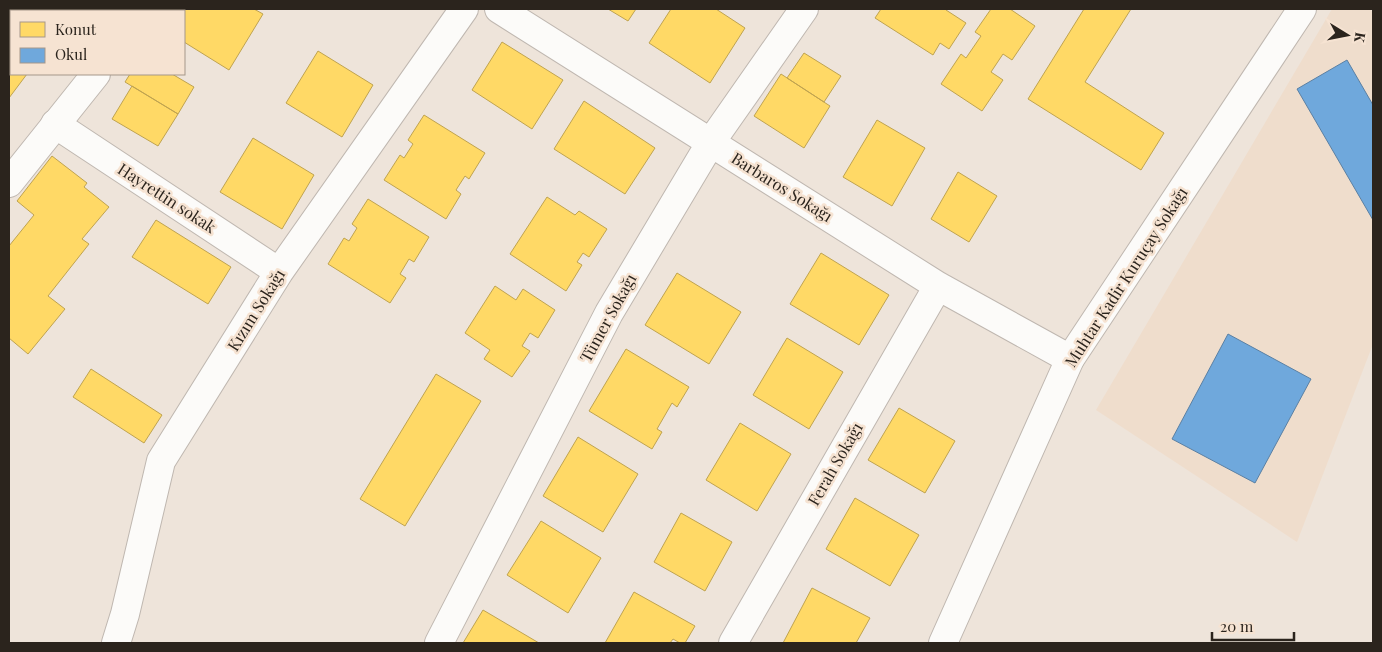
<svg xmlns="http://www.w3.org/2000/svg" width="1382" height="652" viewBox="0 0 1382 652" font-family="'Playfair Display',serif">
<rect width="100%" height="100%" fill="#eee4da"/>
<path fill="#efddcc" d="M 1332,9 L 1370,9 L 1373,13 L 1373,344 L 1297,542 L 1096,410 Z"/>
<path fill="#ffd966" stroke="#bfa350" d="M 20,9 L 56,9 L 54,11 L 23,11 Z
M 183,9 L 254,9 L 263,14 L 229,70 L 184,42 L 184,11 L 182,11 Z
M 608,9 L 636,9 L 628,21 Z
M 671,9 L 716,9 L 745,28 L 710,83 L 649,43 Z
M 881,9 L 947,9 L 946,10 L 966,23 L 949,49 L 940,43 L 933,55 L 875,18 Z
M 991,9 L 1010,9 L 1035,26 L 1012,60 L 1003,54 L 991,72 L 1003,80 L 982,111 L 941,84 L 961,54 L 966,58 L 981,36 L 975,32 Z
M 1084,9 L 1131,9 L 1085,82 L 1164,133 L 1141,170 L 1028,99 Z
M 9,26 L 11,28 L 11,74 L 27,74 L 9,98 Z
M 502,42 L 563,80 L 532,129 L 472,90 Z
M 318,51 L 373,85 L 342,137 L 286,103 Z
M 804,53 L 841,76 L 824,102 L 787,78 Z
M 130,74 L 172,74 L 194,87 L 178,114 L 125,82 Z
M 781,74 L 830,106 L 804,148 L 754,116 Z
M 132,86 L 178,114 L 158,146 L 112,119 Z
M 584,101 L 655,148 L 625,194 L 554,149 Z
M 424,115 L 485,153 L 469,179 L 465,176 L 456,190 L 461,194 L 446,219 L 384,180 L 400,155 L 404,158 L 413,144 L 408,140 Z
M 877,120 L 925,148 L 892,206 L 843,177 Z
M 253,138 L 314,175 L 282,229 L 220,192 Z
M 52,156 L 87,183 L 84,187 L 109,207 L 82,239 L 89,244 L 48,296 L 65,309 L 28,354 L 9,338 L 9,246 L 34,215 L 17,201 Z
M 958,172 L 997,196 L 969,242 L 931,219 Z
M 547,197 L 575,215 L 579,211 L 607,229 L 589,257 L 583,253 L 577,262 L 582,265 L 566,291 L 510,254 Z
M 368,199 L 429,237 L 414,262 L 409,259 L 400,274 L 406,278 L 390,303 L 328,264 L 344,238 L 349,241 L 357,228 L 352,224 Z
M 156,220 L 231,267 L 208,304 L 132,257 Z
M 821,253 L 889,295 L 859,345 L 790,304 Z
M 677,273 L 741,312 L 709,364 L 645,325 Z
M 495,286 L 516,300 L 523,289 L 555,310 L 538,338 L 530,333 L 522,346 L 530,351 L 512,377 L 484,359 L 490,350 L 465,333 Z
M 787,338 L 843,372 L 809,429 L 753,395 Z
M 626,349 L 689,387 L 677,407 L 672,403 L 657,429 L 662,432 L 652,449 L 589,411 Z
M 91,369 L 162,415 L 144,443 L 73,397 Z
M 436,374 L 481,401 L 405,526 L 360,499 Z
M 899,408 L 955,441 L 925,493 L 868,460 Z
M 740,423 L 791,454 L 757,511 L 706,480 Z
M 578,437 L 638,474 L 603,532 L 543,496 Z
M 855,498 L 919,535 L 890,586 L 826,549 Z
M 681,513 L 732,542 L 705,591 L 654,562 Z
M 541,521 L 601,558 L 568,613 L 507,575 Z
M 812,588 L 870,618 L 856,643 L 783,643 Z
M 634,592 L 695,626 L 685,643 L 680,643 L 673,639 L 670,643 L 605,643 Z
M 483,610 L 539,643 L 463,643 Z"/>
<path fill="#6fa8dc" stroke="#5b80a3" d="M 1347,60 L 1373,105 L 1373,220 L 1297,89 Z
M 1228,334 L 1311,379 L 1255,483 L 1172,439 Z"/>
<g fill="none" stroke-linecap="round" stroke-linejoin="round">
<g stroke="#bfb7b0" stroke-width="30">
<path id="minor" d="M 499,9 L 938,286 L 1070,359
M 55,124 L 279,272
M 116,643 L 125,614 L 161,461 L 279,272 L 464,9
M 439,643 L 609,313 L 711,142 L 804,9
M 733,643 L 938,286"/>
</g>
<g stroke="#bfb7b0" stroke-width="30">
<path id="tertiary" d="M 943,643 L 1070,359 L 1302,9"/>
</g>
<g stroke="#bfb7b0" stroke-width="30">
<path id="secondary" d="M 145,11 L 147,9
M 9,183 L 96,74"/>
</g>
<use href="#minor" stroke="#fcfbf9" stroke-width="28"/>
<use href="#tertiary" stroke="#fcfbf9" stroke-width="28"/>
<use href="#secondary" stroke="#fcfbf9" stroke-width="28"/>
</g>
<g text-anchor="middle" stroke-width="5" stroke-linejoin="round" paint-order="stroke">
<g font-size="16" fill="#2b241d" stroke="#f6e3d2">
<text transform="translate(782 187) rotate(32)" y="6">Barbaros Sokağı</text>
<text transform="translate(167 198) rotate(33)" y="6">Hayrettin sokak</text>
<text transform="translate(1126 277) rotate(-57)" y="6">Muhtar Kadir Kuruçay Sokağı</text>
<text transform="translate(256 310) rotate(-58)" y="6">Kızım Sokağı</text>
<text transform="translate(608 318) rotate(-61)" y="6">Tümer Sokağı</text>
<text transform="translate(835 464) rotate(-60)" y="6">Ferah Sokağı</text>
</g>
</g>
<rect width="1382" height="652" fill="none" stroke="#2b241d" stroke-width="20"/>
<rect x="10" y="10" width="175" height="65" fill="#f6e3d2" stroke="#a5978a"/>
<rect x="20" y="22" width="25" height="15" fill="#ffd966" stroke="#a5978a"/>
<text x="55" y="35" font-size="15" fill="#2b241d">Konut</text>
<rect x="20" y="48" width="25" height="15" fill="#6fa8dc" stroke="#a5978a"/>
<text x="55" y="60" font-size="15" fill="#2b241d">Okul</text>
<g transform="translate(1347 35) rotate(100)" stroke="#f6e3d2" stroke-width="4" paint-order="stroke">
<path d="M0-4L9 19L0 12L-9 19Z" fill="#2b241d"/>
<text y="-8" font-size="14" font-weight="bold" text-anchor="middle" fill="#2b241d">K</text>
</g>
<path d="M1212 632v8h82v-8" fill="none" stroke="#2b241d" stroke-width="2.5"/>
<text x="1220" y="632" font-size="15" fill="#2b241d" stroke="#f6e3d2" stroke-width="4" paint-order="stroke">20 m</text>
</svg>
